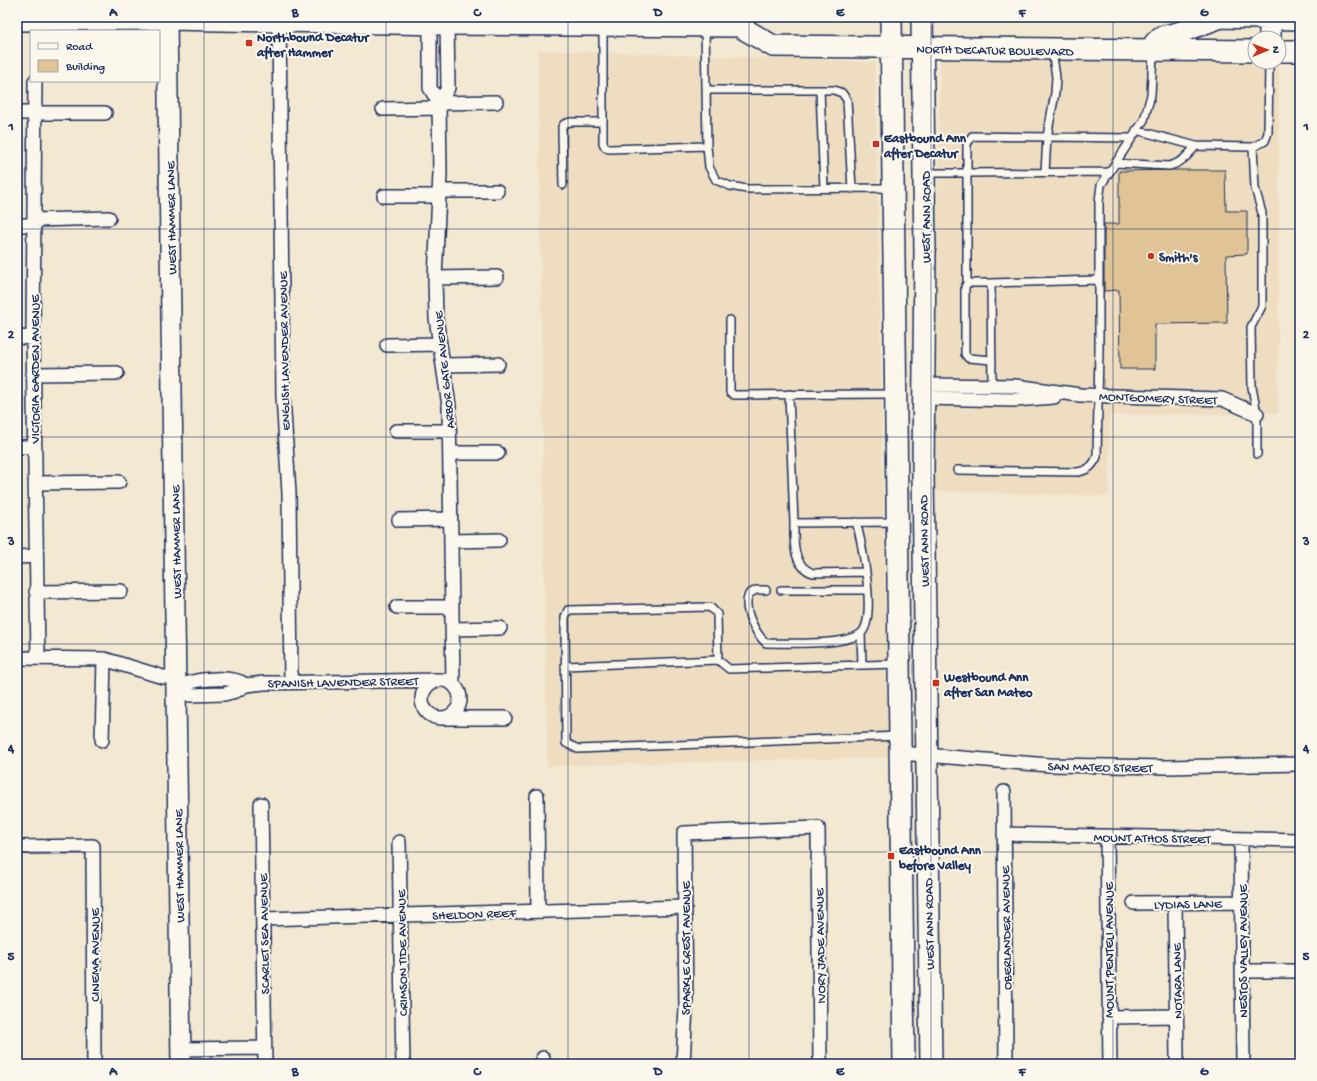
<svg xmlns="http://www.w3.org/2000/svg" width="1317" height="1081" viewBox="0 0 1317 1081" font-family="'Gochi Hand',sans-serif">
<rect width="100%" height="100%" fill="#f3e8d2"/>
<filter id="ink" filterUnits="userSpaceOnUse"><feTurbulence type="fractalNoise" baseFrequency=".025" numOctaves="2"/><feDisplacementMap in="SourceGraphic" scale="8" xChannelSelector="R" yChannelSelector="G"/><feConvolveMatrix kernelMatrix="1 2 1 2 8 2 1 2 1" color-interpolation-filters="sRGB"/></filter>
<g filter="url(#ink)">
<path fill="#eeddc0" d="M 538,50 L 875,62 L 888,757 L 547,766 Z
M 940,59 L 1279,63 L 1278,413 L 1110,415 L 1109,496 L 933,491 Z"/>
<path fill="#e1c495" stroke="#1b2f5e" d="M 1173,170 L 1225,170 L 1226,211 L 1247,211 L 1247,254 L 1226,255 L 1227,323 L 1155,324 L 1155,369 L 1120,369 L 1119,290 L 1104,291 L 1104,224 L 1119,224 L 1119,171 Z"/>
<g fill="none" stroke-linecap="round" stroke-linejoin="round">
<g stroke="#1b2f5e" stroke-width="10">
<path id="lane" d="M 603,27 L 603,143 L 605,147 L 609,149 L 707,146
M 705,27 L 707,146 L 709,167 L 716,180 L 730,186 L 747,189 L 891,188
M 706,90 L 834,90 L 842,93 L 847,100 L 852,189
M 820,90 L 824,188
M 1136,130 L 1196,146 L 1253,147
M 1115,163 L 1169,166 C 1182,163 1188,155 1196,146
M 1045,172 L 1047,137 L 1055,93 L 1056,77 L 1052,50
M 926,173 L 967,173 L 967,144 L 972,136 L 1131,138
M 563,185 L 562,127 L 564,124 L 570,122 L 603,122
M 967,283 L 991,283 L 992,386
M 991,283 L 1099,280
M 730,320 L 730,392 L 734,395 L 894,394
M 992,360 L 968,358 L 965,354 L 965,287 L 967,283 L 967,173 L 1109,172
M 789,394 L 794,523 L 896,522
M 1257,454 L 1257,414 L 1252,387 L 1251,327 L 1262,306 L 1262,213 L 1255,188 L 1253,147 L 1265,141 L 1268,133 L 1269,62
M 957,470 L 1078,472 C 1088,470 1092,467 1097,457 L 1099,349 L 1099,201 L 1101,185 L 1144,120 L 1151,95 L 1153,53
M 794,523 C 794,541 792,566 813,573 L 866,572
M 766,590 L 756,590 L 749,594 C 742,608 755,633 766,643 C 790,643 840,646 860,634 C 878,623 862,541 856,522
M 781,590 L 867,590
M 861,633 L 862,665
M 897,664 L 729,669 L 718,660 L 717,614 L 710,607 L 568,610 L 565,617 L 566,743 L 578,749 L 899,736
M 565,666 L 718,660"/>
</g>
<g stroke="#1b2f5e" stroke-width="16">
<path id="street" d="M 279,21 L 283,396 L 289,493 L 291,682
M 430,24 L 430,88 L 439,103
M 447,24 L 448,88 L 439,103 L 440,173 L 435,278 L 436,318 L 449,406 L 453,684
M 35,81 L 33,338 L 38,657
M 439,103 L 496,102
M 383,109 L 439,108
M 17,113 L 105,113
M 439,191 L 497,191
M 384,196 L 439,196
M 35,220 L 109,218
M 17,225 L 35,225
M 435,278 L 497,277
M 17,337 L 33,338
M 387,345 L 440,344
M 443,365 L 498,364
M 33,374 L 117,373
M 924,385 L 1015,386 L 1080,395 L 1222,399 L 1257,414
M 923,398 L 1015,400 L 1054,397
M 396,431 L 449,431
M 17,447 L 35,447
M 450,453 L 498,453
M 36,483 L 119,482
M 399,520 L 450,519
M 451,541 L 499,540
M 17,557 L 36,556
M 36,592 L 121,591
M 397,607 L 452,607
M 452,629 L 500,628
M 17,658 L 104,659 L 163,677 L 177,677
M422 699a19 19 0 1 1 38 0a19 19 0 1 1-38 0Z
M 246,685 C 232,675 190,678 177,689 L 190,695 L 224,694 L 236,691 L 246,685 L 264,683 L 440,680
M 443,718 L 505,718
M 102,740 L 104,659
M 900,753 L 1049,765 L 1168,767 L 1300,764
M 1004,792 L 1006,1064
M 537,796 L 538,911
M 261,804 L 265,1064
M 1004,834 L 1300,840
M 1107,836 L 1110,1064
M 1241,839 L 1243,1064
M 399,842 L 403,1064
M 17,847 L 93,846 L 94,1064
M 1134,903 L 1242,902
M 1175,903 L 1177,1058
M 263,919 L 685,907
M 1242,971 L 1300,971
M 1109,1017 L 1176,1016
M 180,1049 L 264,1048
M 543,1058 L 543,1064
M 683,1064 L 686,1007 L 684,833 L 818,828 L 820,1064"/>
</g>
<g stroke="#1b2f5e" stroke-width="22">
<path id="secondary" d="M 167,19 L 181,1064"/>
</g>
<g stroke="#1b2f5e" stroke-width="24">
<path id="primary" d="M 891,17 L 904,1064
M 922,17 L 925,252 L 923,473 L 931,1064
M 1219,17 L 1300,19
M 17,20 L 167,19 L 447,24 L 739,26 L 773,46 L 1255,51
M 1270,38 L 1270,18
M 1153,51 L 1155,43 L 1161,37 L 1178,33 L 1221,17
M 1279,51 L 1300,51"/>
</g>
<use href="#lane" stroke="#fbf7ec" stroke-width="7"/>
<use href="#street" stroke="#fbf7ec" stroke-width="13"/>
<use href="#secondary" stroke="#fbf7ec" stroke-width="19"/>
<use href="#primary" stroke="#fbf7ec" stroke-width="21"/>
</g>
</g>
<path fill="none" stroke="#1b2f5e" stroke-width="1" stroke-opacity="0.55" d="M 204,17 L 204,1064M 386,17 L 386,1064M 568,17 L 568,1064M 749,17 L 749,1064M 931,17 L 931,1064M 1113,17 L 1113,1064M 17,229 L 1300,229M 17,437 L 1300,437M 17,644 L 1300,644M 17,852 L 1300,852"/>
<g fill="#c8321e" stroke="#fbf7ec" stroke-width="1.5">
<rect x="245" y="39" width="8" height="8" rx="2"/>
<rect x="872" y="140" width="8" height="8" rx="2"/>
<circle cx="1151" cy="256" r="4"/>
<rect x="932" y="679" width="8" height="8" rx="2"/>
<rect x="887" y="852" width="8" height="8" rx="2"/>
</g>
<g text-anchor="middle" stroke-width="4" stroke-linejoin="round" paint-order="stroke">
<g font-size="13" font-weight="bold" fill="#1b2f5e" stroke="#fbf7ec" text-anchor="start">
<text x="257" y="41">Northbound Decatur<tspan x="257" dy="15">after Hammer</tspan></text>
<text x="884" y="142">Eastbound Ann<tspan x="884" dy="15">after Decatur</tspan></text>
<text x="1159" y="261">Smith's</text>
<text x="944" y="681">Westbound Ann<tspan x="944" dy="15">after San Mateo</tspan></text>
<text x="899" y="854">Eastbound Ann<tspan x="899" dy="15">before Valley</tspan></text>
</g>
<g font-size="13" fill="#1b2f5e" stroke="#fbf7ec">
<text transform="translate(995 49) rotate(1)" y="5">NORTH DECATUR BOULEVARD</text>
<text transform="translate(925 217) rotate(-90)" y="5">WEST ANN ROAD</text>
<text transform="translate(170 218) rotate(-91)" y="5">WEST HAMMER LANE</text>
<text transform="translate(283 351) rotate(-91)" y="5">ENGLISH LAVENDER AVENUE</text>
<text transform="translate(34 369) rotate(-90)" y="5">VICTORIA GARDEN AVENUE</text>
<text transform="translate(443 370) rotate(-96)" y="5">ARBOR GATE AVENUE</text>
<text transform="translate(1158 397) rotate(2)" y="5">MONTGOMERY STREET</text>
<text transform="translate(923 541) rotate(-91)" y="5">WEST ANN ROAD</text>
<text transform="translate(175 542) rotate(-91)" y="5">WEST HAMMER LANE</text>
<text transform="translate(343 681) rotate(-1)" y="5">SPANISH LAVENDER STREET</text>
<text transform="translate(1100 766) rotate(1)" y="5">SAN MATEO STREET</text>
<text transform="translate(1152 837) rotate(1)" y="5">MOUNT ATHOS STREET</text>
<text transform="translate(178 866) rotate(-91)" y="5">WEST HAMMER LANE</text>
<text transform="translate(1188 903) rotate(-1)" y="5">LYDIAS LANE</text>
<text transform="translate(474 913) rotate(-2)" y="5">SHELDON REEF</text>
<text transform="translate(928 924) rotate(-91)" y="5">WEST ANN ROAD</text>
<text transform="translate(1005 928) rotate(-91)" y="5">OBERLANDER AVENUE</text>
<text transform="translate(263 934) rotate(-91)" y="5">SCARLET SEA AVENUE</text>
<text transform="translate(819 946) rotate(-91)" y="5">IVORY JADE AVENUE</text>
<text transform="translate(685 948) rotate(-90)" y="5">SPARKLE CREST AVENUE</text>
<text transform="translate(1108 950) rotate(-90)" y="5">MOUNT PENTELI AVENUE</text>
<text transform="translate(1242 951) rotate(-90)" y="5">NESTOS VALLEY AVENUE</text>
<text transform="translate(401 953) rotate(-91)" y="5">CRIMSON TIDE AVENUE</text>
<text transform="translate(94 955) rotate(-90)" y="5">CINEMA AVENUE</text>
<text transform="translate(1176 981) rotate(-91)" y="5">NOTARA LANE</text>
</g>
</g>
<rect width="1317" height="1081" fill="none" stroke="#fbf7ec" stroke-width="44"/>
<rect x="30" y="30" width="130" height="52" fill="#fbf7ec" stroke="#a1a7b3"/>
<rect x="38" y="43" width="20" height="6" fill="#fbf7ec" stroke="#a1a7b3"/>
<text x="66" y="50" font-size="12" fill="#1b2f5e">Road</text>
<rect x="38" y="60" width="20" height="12" fill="#e1c495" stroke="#a1a7b3"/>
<text x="66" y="70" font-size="12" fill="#1b2f5e">Building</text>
<g transform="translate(1267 50) rotate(89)"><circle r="19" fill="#fbf7ec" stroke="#a1a7b3"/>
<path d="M0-3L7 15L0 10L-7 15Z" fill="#c8321e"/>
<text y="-6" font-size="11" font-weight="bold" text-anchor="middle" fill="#1b2f5e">N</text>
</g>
<rect x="22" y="22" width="1273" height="1037" fill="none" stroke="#1b2f5e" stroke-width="1.5"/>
<g font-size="13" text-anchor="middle" font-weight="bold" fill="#1b2f5e">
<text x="113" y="16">A</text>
<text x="295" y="16">B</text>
<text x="477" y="16">C</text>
<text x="658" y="16">D</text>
<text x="840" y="16">E</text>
<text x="1022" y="16">F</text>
<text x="1204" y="16">G</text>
<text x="11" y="130">1</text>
<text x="1306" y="130">1</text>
<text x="11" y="338">2</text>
<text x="1306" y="338">2</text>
<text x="11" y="545">3</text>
<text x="1306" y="545">3</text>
<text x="11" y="752">4</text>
<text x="1306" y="752">4</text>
<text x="11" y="960">5</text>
<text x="1306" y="960">5</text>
<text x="113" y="1075">A</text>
<text x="295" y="1075">B</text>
<text x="477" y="1075">C</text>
<text x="658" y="1075">D</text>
<text x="840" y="1075">E</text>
<text x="1022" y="1075">F</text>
<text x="1204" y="1075">G</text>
</g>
</svg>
